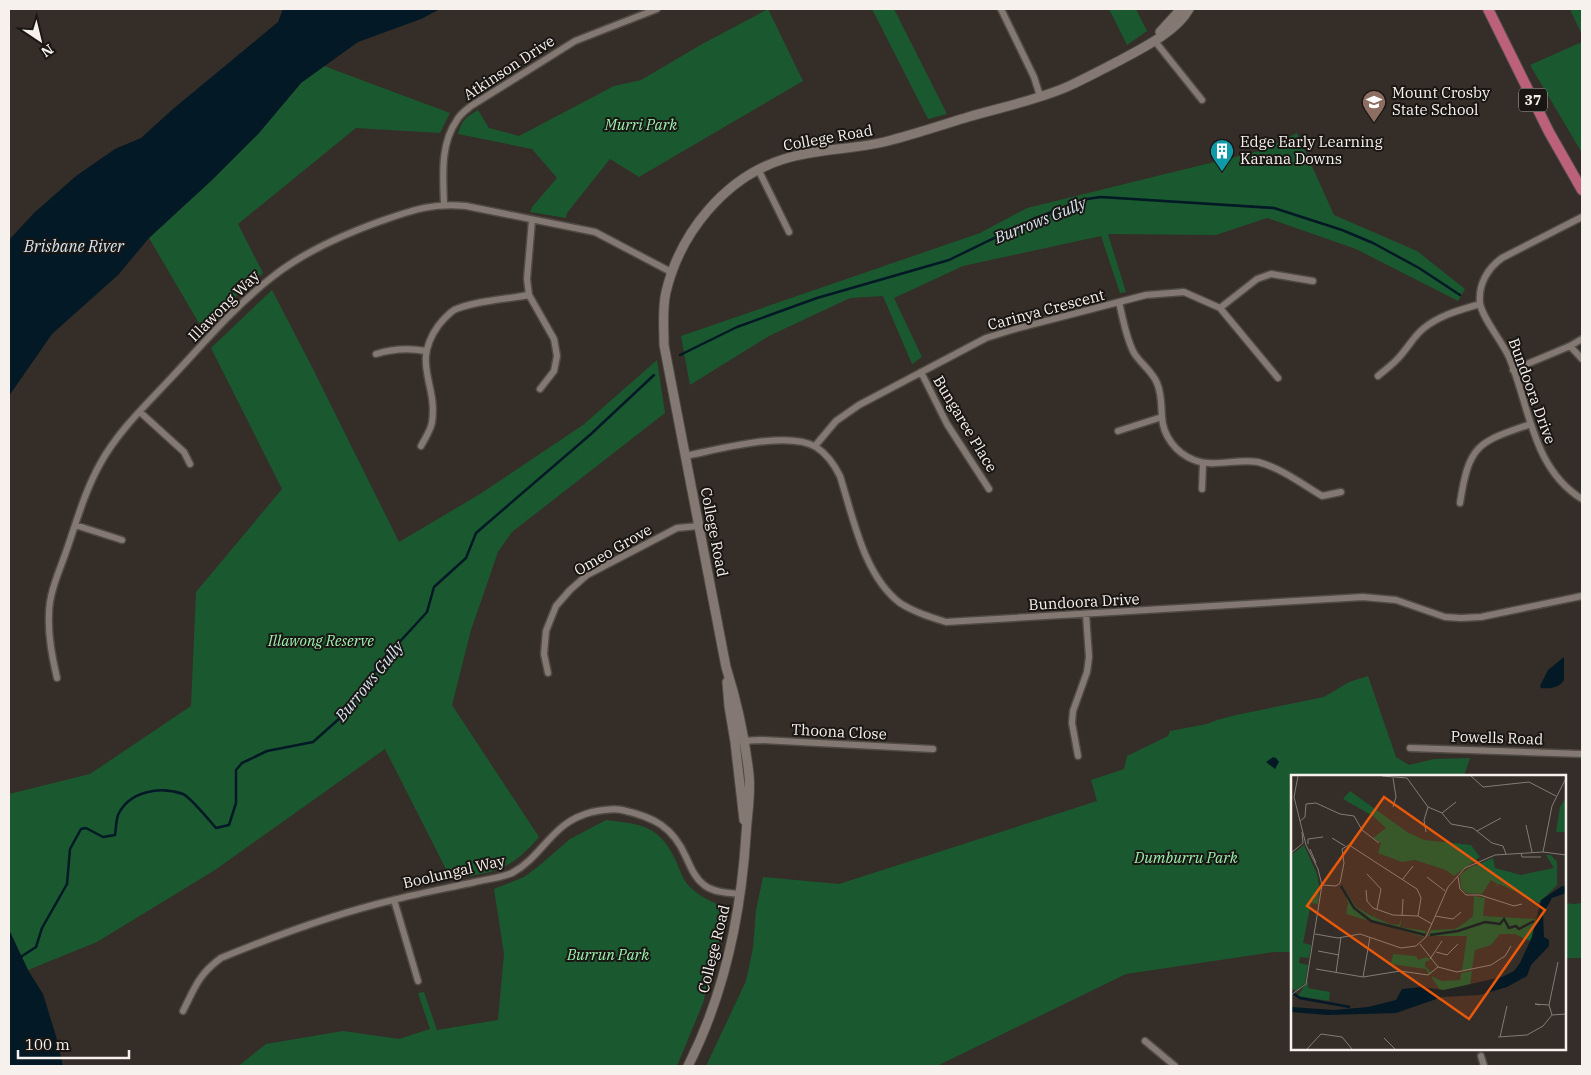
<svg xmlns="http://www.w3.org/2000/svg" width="1591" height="1075" viewBox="0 0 1591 1075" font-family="'IBM Plex Serif',serif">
<rect width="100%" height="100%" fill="#352d27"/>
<path fill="#1a592f" d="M 768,9 L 803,81 L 639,177 L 610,159 L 567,213 L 566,218 L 530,212 L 532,207 L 557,178 L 532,149 L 458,134 C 461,121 467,116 478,110 L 489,128 L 519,136 L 614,86 L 641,80 L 704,43 Z
M 872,9 L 894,9 L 947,114 L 928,119 Z
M 1109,9 L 1136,9 L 1147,31 L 1127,45 Z
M 1570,9 L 1582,9 L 1582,35 Z
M 1582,42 L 1582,153 L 1530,65 Z
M 324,66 L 450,113 L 440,133 L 356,128 L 238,224 L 263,273 L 241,291 L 203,330 L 149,238 L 212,180 L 259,133 L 301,83 Z
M 1297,133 L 1334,215 L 1417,251 L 1465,289 L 1458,301 L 1356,249 L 1267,218 L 1216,235 L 1108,234 L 1126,292 L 1120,293 L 1101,236 L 963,266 L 894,298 L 922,357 L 912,364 L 883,296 L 850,298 L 769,336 L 690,385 L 681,336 L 980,233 L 1027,208 L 1263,150 Z
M 272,290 L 311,365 L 399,542 L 480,494 L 583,425 L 657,360 L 665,413 L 512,532 L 498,552 L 471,630 L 452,705 L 539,837 C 510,871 493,873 451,879 L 385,749 L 215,870 L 97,942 L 28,970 L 9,929 L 9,794 L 90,774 L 191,706 L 196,592 L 282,489 L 211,348 Z
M 1368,676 L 1396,757 L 1409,765 L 1434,759 L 1470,758 L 1464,776 L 1292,776 L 1292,952 L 1274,952 L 1126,974 L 937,1066 L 706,1066 L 746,981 L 753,948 L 756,910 L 763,877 L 839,884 L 1097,801 L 1091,780 L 1124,769 L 1127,756 L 1168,736 L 1170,731 L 1207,724 L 1217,720 L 1236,715 L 1324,697 L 1349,682 Z
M 606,820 C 640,824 659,825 675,859 C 680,869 682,879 690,887 C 700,897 714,903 727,908 L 703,1003 L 677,1066 L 236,1066 L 241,1064 L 266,1044 L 343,1031 L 399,1039 L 430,1029 L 418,993 L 424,992 L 437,1030 L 498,1020 L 504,954 L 494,889 L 524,877 L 540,865 L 570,839 Z
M 1565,903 L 1574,904 L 1582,903 L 1582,958 L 1565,958 Z"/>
<path fill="#031926" d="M 283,9 L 440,9 L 421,19 L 358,42 L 301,83 L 259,133 L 212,180 L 149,238 L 118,275 L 52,334 L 9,396 L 9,240 L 34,213 L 76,176 L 115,149 L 141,138 L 173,109 L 278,22 Z
M 1564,657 L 1564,680 C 1559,688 1550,689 1541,688 L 1540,686 L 1548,670 Z
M 1273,757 L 1276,758 L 1279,762 L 1275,769 L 1266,762 Z
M 9,930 L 28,970 L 43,994 L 56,1036 L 63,1066 L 9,1066 Z"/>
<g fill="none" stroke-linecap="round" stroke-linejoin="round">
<path stroke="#031926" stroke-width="2.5" d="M 680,355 L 737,327 L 817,298 L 949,260 L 1033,219 L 1087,199 L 1101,197 L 1274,208 L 1342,230 L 1373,243 L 1419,268 L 1460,295
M 19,958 L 36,947 L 42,928 L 67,884 L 70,849 L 81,829 L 86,828 L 103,837 L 115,835 C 116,828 116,821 118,815 C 129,791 160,786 183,794 C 189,796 210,821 216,828 L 229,825 L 236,803 L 236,770 L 242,763 L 267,751 L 313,742 L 340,718 L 384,659 L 427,612 L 434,587 L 466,558 L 476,533 L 591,434 L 654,375"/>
<g stroke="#504a44" stroke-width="9">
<path id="minor" d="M 1001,9 L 1034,77 L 1040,96
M 1154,40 L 1202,100
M 758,169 L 789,232
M 444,204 C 443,176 440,144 457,120 C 460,114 466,110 471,106 L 575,41 L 657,9
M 1582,217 L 1502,258 C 1488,268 1478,284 1480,303 C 1482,318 1502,341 1509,357 C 1530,407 1532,468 1582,499
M 532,220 L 527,279 L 529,295 L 554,339 L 557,356 L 554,371 L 540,389
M 1119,302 C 1123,319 1126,338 1134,353 C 1141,364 1152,371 1157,383 C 1162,395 1161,405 1162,417 C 1163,436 1176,453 1194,460 C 1214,468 1237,458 1258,462 C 1281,468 1302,484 1322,496 L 1341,492
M 1220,308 L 1257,279 L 1271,274 L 1313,281
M 1570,346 L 1582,359
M 376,354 C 392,349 409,348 426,351
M 1513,370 L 1570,346 L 1582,339
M 921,372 L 947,424 L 989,489
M 1378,376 C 1386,369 1395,363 1401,355 C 1409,346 1414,336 1424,328 C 1440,315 1460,310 1480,304
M 140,412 L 184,452 L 190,464
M 1118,431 L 1162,417
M 421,446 C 425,438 431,430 432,422 C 438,384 411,364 438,326 C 442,321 448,314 454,310 C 473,301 508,299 529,295
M 815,446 L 836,421 L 859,405 L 986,338 L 1015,329 L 1146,295 L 1184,292 L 1220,308 L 1278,378
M 685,456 C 717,450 787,430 816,447 C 827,454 834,464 840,476 C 853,517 864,576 900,603 C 914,612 930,617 946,622 L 1363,597 L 1396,600 L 1445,617 L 1461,618 L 1481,617 L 1582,596
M 1202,489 L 1203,463
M 1460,503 C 1469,444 1478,442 1531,424
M 75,525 L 122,540
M 548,673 L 544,654 L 546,631 L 556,606 L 570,590 L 587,575 L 677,528 L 699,526
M 57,678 C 52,656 48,636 49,614 C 49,592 60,570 67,549 C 77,520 85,491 100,464 C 118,431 146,405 172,377 C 204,343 234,307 271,278 C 303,252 342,235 381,221 C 413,210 431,203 466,206 L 595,232 L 673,273
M 741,741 L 760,740 L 933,749
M 1410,748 L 1582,754
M 1078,756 L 1072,723 L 1073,711 L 1087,672 L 1089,657 L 1086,615
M 394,900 L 418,981
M 183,1011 C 195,987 199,974 221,958 C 277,935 334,914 393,900 C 420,893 448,888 475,882 C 487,879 501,878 512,873 C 544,856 551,822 592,812 C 602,810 613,808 622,810 C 654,817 673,827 686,857 C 691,868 695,878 704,885 C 715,893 729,893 741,894
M 1145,1041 L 1175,1066
M 1481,1056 L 1484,1066"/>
</g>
<g stroke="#504a44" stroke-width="11">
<path id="secondary" d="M 1160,32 L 1181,9
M 727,682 L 729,706 L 735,742 L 744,820
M 688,1066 C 724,995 741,915 746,835 C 747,815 751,796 749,775 C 745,738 737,702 726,667 L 664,345 C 664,327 662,309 666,292 C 680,233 725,177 784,159 C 818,148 854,150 888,141 C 915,134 942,125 968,117 C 1002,107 1038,100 1069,86 C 1084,79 1099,71 1113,64 C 1137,51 1176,33 1189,9"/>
</g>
<g stroke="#504a44" stroke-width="12">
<path id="primary" d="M 1488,9 L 1549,132 L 1582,190"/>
</g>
<use href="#minor" stroke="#837972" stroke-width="6"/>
<use href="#secondary" stroke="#837972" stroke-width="9"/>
<use href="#primary" stroke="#bb627a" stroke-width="10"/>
</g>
<defs>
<g id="school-pin" transform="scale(1.25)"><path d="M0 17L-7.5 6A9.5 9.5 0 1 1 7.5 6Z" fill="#8d6e63" stroke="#1a1613"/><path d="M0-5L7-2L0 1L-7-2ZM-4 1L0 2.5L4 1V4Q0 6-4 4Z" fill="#fff"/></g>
<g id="building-pin" transform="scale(1.25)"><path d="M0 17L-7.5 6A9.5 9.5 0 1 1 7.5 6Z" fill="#0f9aa8" stroke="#1a1613"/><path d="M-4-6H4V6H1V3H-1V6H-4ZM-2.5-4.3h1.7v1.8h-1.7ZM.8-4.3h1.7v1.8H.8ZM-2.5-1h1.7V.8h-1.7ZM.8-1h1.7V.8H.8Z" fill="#fff"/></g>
</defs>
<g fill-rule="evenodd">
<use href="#school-pin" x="1374" y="102"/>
<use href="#building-pin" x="1222" y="151"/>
</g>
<g text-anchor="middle" stroke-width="4" stroke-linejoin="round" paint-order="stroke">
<rect fill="#1a1613" stroke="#b4afac" stroke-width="1" x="1519" y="88.5" width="28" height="23" rx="4"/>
<g font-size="14" font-weight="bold" fill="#f6f1ed">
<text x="1533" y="105">37</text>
</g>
<g font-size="15" fill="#f6f1ed" stroke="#1a1613">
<text transform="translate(509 68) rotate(-33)" y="5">Atkinson Drive</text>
<text transform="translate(828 138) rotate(-10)" y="5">College Road</text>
<text transform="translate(224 306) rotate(-45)" y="5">Illawong Way</text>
<text transform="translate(1046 310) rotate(-15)" y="5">Carinya Crescent</text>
<text transform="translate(1532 391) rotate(70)" y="5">Bundoora Drive</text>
<text transform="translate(965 424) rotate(59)" y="5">Bungaree Place</text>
<text transform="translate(714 532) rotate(79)" y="5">College Road</text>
<text transform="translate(613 550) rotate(-30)" y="5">Omeo Grove</text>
<text transform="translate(1084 602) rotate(-3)" y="5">Bundoora Drive</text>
<text transform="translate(839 732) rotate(3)" y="5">Thoona Close</text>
<text transform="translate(1497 738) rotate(2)" y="5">Powells Road</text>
<text transform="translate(454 872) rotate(-13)" y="5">Boolungal Way</text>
<text transform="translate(714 949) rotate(-76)" y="5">College Road</text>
</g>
<g font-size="15" fill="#f6f1ed" stroke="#1a1613" text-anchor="start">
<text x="1392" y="98">Mount Crosby<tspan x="1392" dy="17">State School</tspan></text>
<text x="1240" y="147">Edge Early Learning<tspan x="1240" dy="17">Karana Downs</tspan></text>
</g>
<g font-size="15" font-style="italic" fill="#9bf2af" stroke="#1a1613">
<text x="641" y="130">Murri Park</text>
<text x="321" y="646">Illawong Reserve</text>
<text x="1186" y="863">Dumburru Park</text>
<text x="608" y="960">Burrun Park</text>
</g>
<g font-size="16" font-style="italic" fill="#d5e7f3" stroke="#1a1613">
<text transform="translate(1040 220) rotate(-22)" y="6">Burrows Gully</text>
<text x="74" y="252">Brisbane River</text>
<text transform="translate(369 681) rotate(-51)" y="6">Burrows Gully</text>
</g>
</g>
<g transform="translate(1291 775)">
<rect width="275" height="275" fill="#352d27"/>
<path d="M 59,16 L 116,57 L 133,65 L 180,70 L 189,82 L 163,101 L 155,95 L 124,85 L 111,87 L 87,78 L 90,68 L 82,63 L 95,53 L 82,41 L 52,24 ZM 275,22 L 275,57 L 265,57 L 269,32 ZM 13,70 L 26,99 L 28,112 L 27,129 L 20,128 L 12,168 L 20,170 L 18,183 L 9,182 L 8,188 L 17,190 L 14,208 L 5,216 L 0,213 L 0,80 ZM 255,80 L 260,80 L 266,87 L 266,110 L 248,128 L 211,110 L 207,109 L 205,113 L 206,109 L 200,105 L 191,119 L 175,118 L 170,113 L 169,100 L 178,93 L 202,83 L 204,93 L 230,100 L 263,93 ZM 51,110 L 65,132 L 82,142 L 85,135 L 83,142 L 99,149 L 108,150 L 111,143 L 109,152 L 135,156 L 133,162 L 55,139 L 57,128 ZM 183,121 L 194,123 L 192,141 L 244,144 L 241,162 L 239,166 L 224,159 L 209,159 L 200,170 L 184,175 L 181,194 L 171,196 L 176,161 L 137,161 L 140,155 L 164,154 L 175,147 L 182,141 ZM 102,179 L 125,181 L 127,185 L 136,182 L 139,185 L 134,187 L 134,191 L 141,198 L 137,199 L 135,194 L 100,189 ZM 181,196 L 179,210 L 153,215 L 149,215 L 140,201 L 151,206 L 169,205 L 170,198 ZM 17,205 L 17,213 L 39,217 L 38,226 L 7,221 Z" fill="#1a592f"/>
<path d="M 271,111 L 275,111 L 275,118 L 261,123 L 252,139 L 253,162 L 258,165 L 258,171 L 240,190 L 236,201 L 216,212 L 189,220 L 151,222 L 105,238 L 36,240 L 0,237 L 0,232 L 43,235 L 77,232 L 105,225 L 111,214 L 131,212 L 153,215 L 211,202 L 223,196 L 229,188 L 241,162 L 250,125 Z" fill="#031926"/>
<path fill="none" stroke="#031926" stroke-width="2.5" d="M 50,111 L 63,133 L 80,146 L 134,160M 139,160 L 167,156 L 194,147 L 209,149 L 213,144 L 218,153 L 225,151 L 228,154 L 243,146M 0,217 L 9,223 L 59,232"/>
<path fill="none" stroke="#827b76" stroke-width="1" d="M 91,1 L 116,3 L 137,32 L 151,38 L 160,49 L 182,53 L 201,68 L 212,71 L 215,79M 180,1 L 192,12 L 238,7 L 265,21M 275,3 L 261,31 L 252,77 L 275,80M 102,32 L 105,22 L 102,3M 151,38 L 165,27M 9,46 L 14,42 L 15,29 L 25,28 L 49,39 L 63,41 L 71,55 L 88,68M 235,50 L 241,77M 186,56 L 210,43M 135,57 L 133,45 L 137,32M 41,63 L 54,71M 17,69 L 17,64 L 32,62M 19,74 L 25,88M 0,78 L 12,68 L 11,57M 230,78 L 231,82 L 250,82M 76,99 L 90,114 L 86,134M 136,102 L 154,116M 167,102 L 169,114 L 175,120 L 189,120 L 223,131 L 231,129M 111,105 L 122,91M 31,110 L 45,111 L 49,108 L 53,88 L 51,74 L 58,70 L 126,114 L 130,123 L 127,141 L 141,149M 75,115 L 76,126 L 82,133 L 102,140 L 127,141M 111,141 L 112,124M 144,141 L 162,144 L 170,137M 24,159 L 47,163 L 69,159 L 110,173 L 125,171 L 135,162 L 157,112 L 174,93 L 204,80 L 252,77M 129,169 L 147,192 L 166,197 L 200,190 L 214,181 L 220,171M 27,176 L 48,180M 145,177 L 156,180 L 167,169M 139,184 L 151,166M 25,194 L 72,202 L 109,196 L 137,200 L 147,192M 45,198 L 50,162M 72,202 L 79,162M 0,220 L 15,209 L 31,110 L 27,94 L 15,70 L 3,22 L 7,1M 249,230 L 244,229 L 258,230M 261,240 L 258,230 L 267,187M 207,262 L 236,260 L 252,251 L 261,240 L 275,239M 209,262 L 216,231M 93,263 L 104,274M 16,274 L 30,259 L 51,262 L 61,274"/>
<path fill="#e8590c" fill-opacity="0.15" stroke="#e8590c" stroke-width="2.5" d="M 93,22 L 254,135 L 178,244 L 16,131 Z"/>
<rect width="275" height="275" fill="none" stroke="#f6f1ed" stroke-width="2.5"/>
</g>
<rect width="1591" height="1075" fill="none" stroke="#f6f1ed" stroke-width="20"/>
<g transform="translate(40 40) rotate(145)" stroke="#1a1613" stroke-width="4" paint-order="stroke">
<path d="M0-4L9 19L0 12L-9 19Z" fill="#f6f1ed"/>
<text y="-8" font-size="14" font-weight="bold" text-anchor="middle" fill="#f6f1ed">N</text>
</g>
<path d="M18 1050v8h111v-8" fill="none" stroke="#f6f1ed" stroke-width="2.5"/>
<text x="25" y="1050" font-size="15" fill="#f6f1ed" stroke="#1a1613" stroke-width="4" paint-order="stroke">100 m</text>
</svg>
